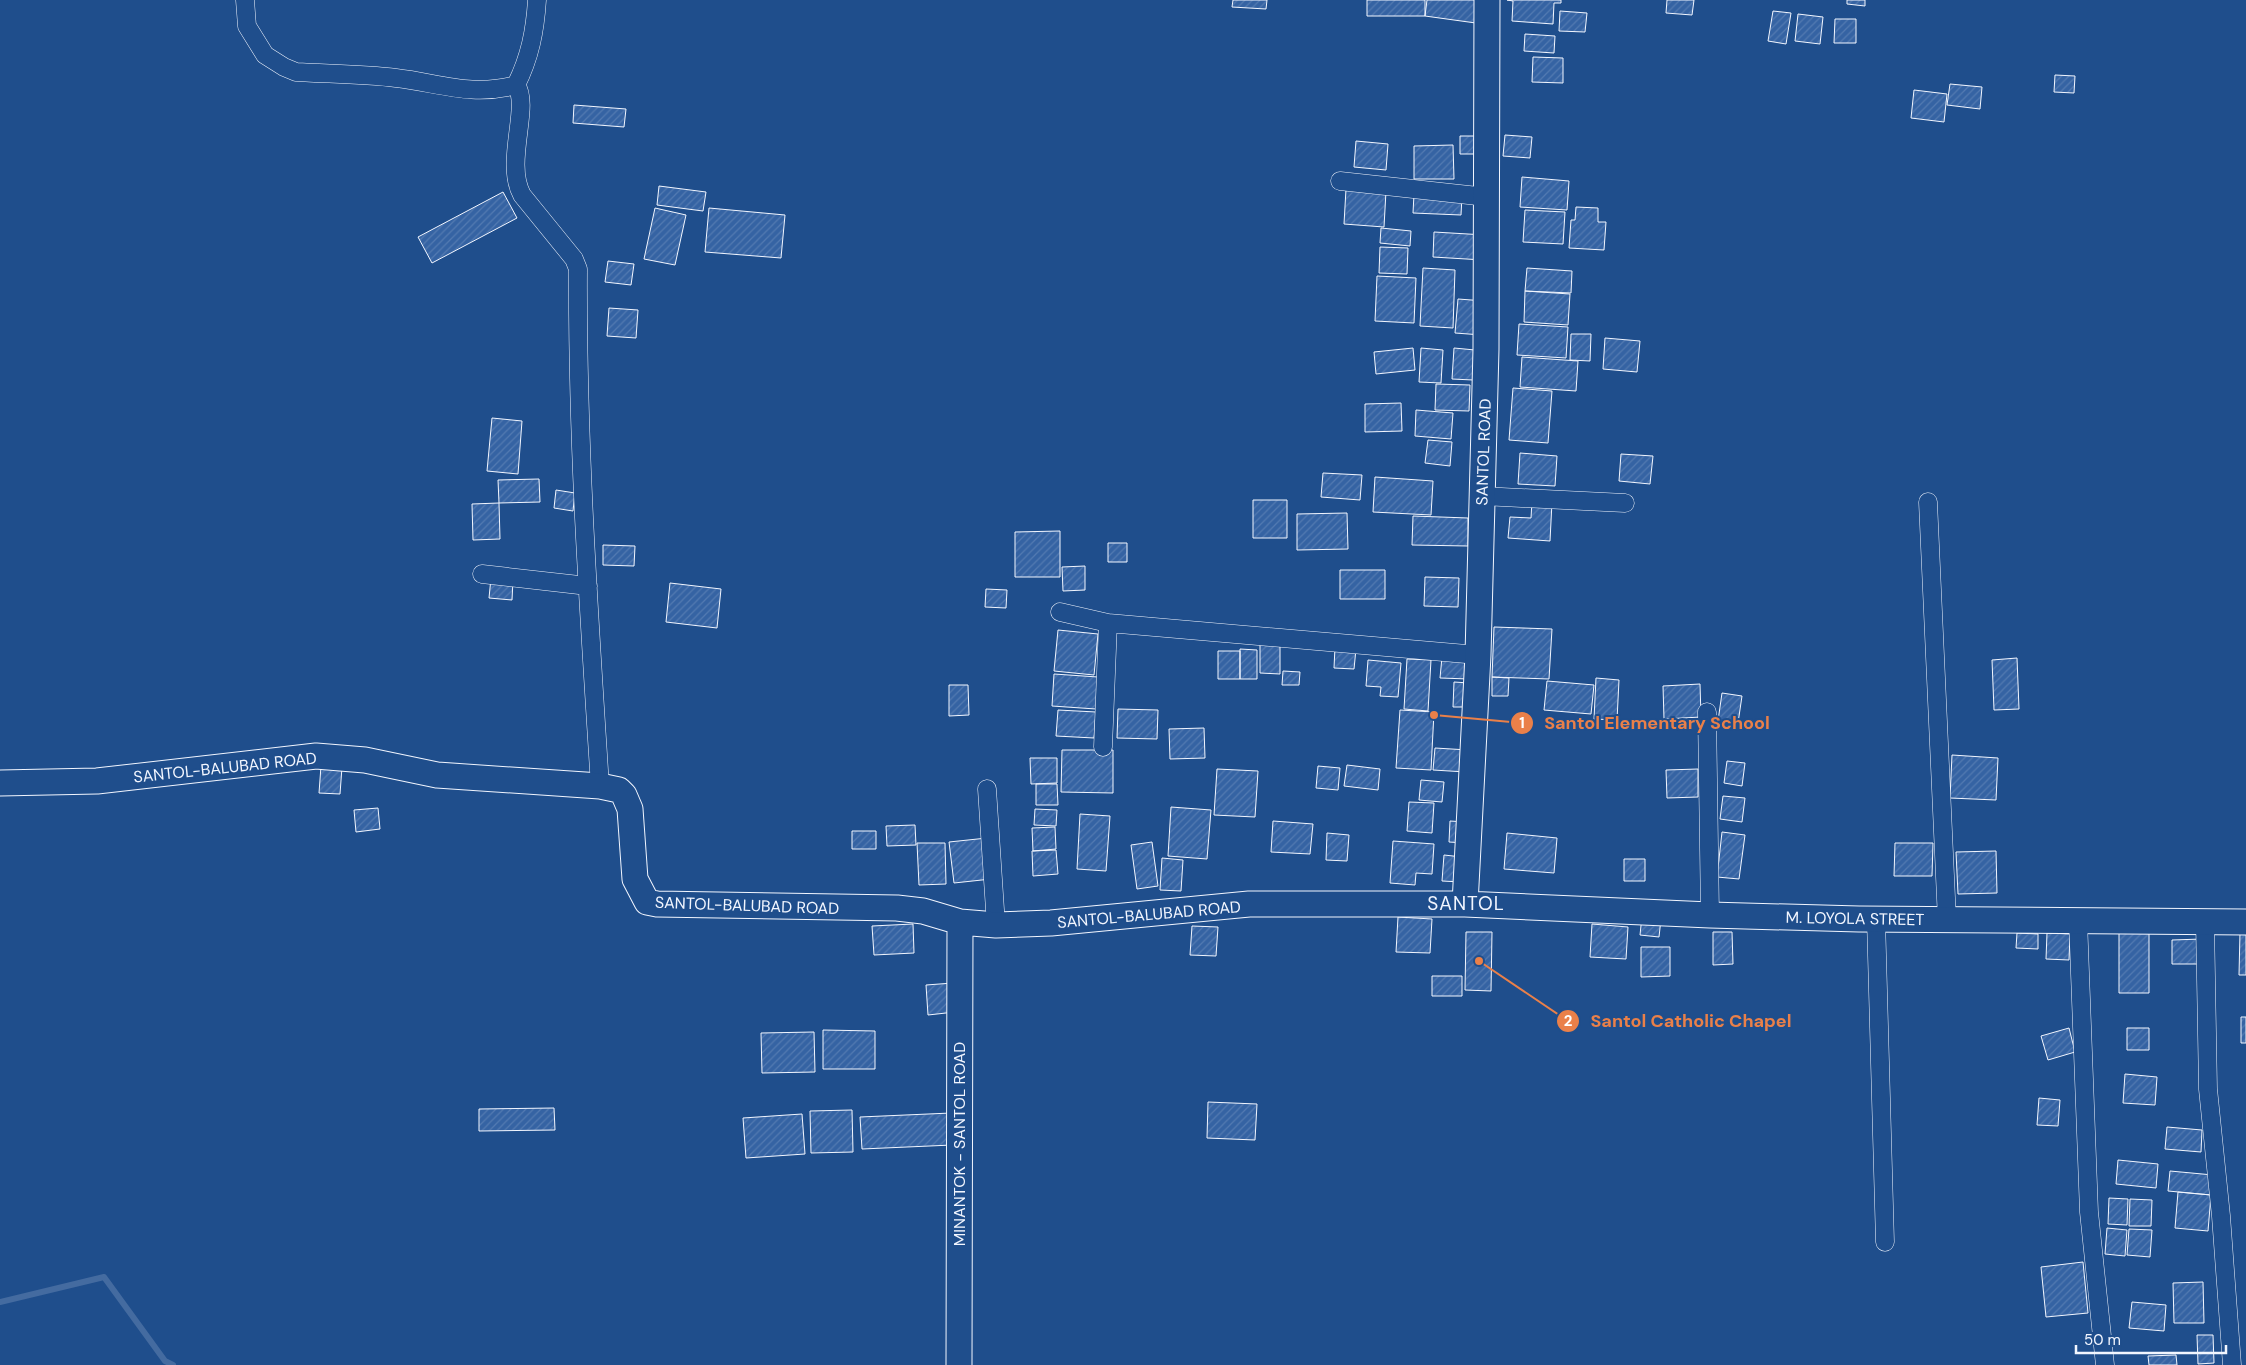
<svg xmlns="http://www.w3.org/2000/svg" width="2246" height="1365" viewBox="0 0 2246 1365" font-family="'DM Sans',sans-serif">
<defs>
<pattern id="building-hatch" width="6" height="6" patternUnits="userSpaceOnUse" patternTransform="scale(1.25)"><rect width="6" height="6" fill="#3563a3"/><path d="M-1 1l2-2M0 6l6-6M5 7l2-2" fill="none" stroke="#537ab1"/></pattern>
</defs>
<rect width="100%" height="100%" fill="#1f4e8c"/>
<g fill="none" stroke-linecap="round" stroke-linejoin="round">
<path stroke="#446ba0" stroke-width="6" d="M 0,1302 L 104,1277 L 165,1361 L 173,1365"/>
</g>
<path fill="url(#building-hatch)" stroke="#f2f6ff" d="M 1233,0 L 1267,0 L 1266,9 L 1232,7 Z
M 1367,0 L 1425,0 L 1425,16 L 1367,16 Z
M 1427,0 L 1480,0 L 1483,24 L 1425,16 Z
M 1507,0 L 1561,0 L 1561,3 L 1554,3 L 1553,24 L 1512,21 L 1513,1 Z
M 1667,0 L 1694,0 L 1692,15 L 1666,13 Z
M 1847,0 L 1865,0 L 1865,6 L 1847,4 Z
M 1560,11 L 1587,13 L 1585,32 L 1559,31 Z
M 1773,11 L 1791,13 L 1786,44 L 1768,41 Z
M 1798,14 L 1823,17 L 1820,44 L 1795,41 Z
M 1835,19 L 1856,19 L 1856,43 L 1834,43 Z
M 1525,34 L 1555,36 L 1554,53 L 1524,51 Z
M 1533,57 L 1563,58 L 1563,83 L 1532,82 Z
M 2055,75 L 2075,76 L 2074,93 L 2054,92 Z
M 1950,84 L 1982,87 L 1980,109 L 1947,105 Z
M 1914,90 L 1947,94 L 1944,122 L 1911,118 Z
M 574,105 L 626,109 L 624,127 L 573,123 Z
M 1505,135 L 1532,137 L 1530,158 L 1503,156 Z
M 1460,136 L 1487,136 L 1487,154 L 1460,154 Z
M 1356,141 L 1388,144 L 1386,170 L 1354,167 Z
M 1453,145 L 1454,179 L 1414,179 L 1414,146 Z
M 1522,177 L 1569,181 L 1567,210 L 1520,207 Z
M 659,186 L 706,192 L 703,211 L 657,205 Z
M 1346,189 L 1386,191 L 1384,227 L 1344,224 Z
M 503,192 L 517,218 L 432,263 L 418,237 Z
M 1414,194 L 1462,196 L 1461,215 L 1413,213 Z
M 1576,207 L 1598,208 L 1598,222 L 1606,222 L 1604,250 L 1569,248 L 1571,220 L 1575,220 Z
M 655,208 L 686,215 L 675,265 L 644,259 Z
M 709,208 L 785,215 L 781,258 L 705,252 Z
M 1525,210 L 1565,212 L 1563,244 L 1523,242 Z
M 1381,228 L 1411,231 L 1410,246 L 1380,243 Z
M 1434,232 L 1485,235 L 1483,260 L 1433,257 Z
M 1380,247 L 1408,248 L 1407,274 L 1379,273 Z
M 608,261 L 634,264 L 631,285 L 605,282 Z
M 1423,268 L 1455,270 L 1453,328 L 1420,326 Z
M 1527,268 L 1572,271 L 1571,293 L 1525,291 Z
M 1377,276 L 1416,278 L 1414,323 L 1375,321 Z
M 1525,291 L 1570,294 L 1568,325 L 1524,322 Z
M 1458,299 L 1485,301 L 1482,335 L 1455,333 Z
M 609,308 L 638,310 L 636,338 L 607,336 Z
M 1519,324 L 1568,327 L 1566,358 L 1517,355 Z
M 1571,334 L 1591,334 L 1590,361 L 1570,360 Z
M 1605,338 L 1640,341 L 1637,372 L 1603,369 Z
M 1413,348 L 1415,370 L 1376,374 L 1374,352 Z
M 1421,348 L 1443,350 L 1441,383 L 1419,382 Z
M 1454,348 L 1475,350 L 1473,380 L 1452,379 Z
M 1522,357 L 1578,361 L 1576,391 L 1520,387 Z
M 1436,384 L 1470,385 L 1469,411 L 1435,410 Z
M 1513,388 L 1552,391 L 1548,443 L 1509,440 Z
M 1401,403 L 1402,431 L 1365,432 L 1365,404 Z
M 1416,410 L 1453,413 L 1451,439 L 1415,436 Z
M 492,418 L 522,421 L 518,474 L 487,471 Z
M 1428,440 L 1452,442 L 1450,466 L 1425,463 Z
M 1520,453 L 1557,456 L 1555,486 L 1518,484 Z
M 1621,454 L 1653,456 L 1650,484 L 1619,481 Z
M 1323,473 L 1362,475 L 1360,500 L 1321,497 Z
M 1375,477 L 1433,481 L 1431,515 L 1373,512 Z
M 539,479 L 540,502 L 499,503 L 498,480 Z
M 556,490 L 575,493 L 573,511 L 554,508 Z
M 1253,500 L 1287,500 L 1287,538 L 1253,538 Z
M 1532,501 L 1552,502 L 1550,541 L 1508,538 L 1510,517 L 1531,518 Z
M 499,503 L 500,539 L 473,540 L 472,504 Z
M 1347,513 L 1348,549 L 1297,550 L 1297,514 Z
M 1413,516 L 1468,518 L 1468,546 L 1412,545 Z
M 1060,531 L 1060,577 L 1015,577 L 1015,532 Z
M 1108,543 L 1127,543 L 1127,562 L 1108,562 Z
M 603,545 L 635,546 L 634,566 L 603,565 Z
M 1085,566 L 1085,590 L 1063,591 L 1062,567 Z
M 1340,570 L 1385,570 L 1385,599 L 1340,599 Z
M 1425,577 L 1459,578 L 1458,607 L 1424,606 Z
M 491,578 L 513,580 L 512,600 L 489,598 Z
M 670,583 L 721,589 L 717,628 L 666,622 Z
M 986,589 L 1007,590 L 1006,608 L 985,607 Z
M 1494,627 L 1552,629 L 1549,679 L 1492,677 Z
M 1058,630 L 1098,634 L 1094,675 L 1054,671 Z
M 1260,643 L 1280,643 L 1280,674 L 1260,673 Z
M 1335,647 L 1356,649 L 1354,669 L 1334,668 Z
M 1240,649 L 1257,650 L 1257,679 L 1240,679 Z
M 1218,651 L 1240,651 L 1240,679 L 1218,679 Z
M 1442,657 L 1470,659 L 1469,679 L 1440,678 Z
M 2017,658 L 2019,709 L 1994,710 L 1992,660 Z
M 1407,659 L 1431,660 L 1428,711 L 1404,709 Z
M 1368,660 L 1401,663 L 1398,697 L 1380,696 L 1381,687 L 1366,686 Z
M 1283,671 L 1300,672 L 1299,685 L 1282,685 Z
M 1054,674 L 1098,677 L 1096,709 L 1052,706 Z
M 1492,677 L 1509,678 L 1508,696 L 1492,696 Z
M 1596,678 L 1619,680 L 1617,720 L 1594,719 Z
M 1547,681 L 1594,685 L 1591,714 L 1544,710 Z
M 1454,682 L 1469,683 L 1468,707 L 1453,707 Z
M 1700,684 L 1701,717 L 1664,719 L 1663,686 Z
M 949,685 L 968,685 L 969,715 L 949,716 Z
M 1722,693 L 1742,696 L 1738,723 L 1718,721 Z
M 1118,709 L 1158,710 L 1157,739 L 1117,738 Z
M 1058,710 L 1096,712 L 1094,738 L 1056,736 Z
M 1400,710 L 1434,712 L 1431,770 L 1396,768 Z
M 1204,728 L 1205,758 L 1170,759 L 1169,729 Z
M 1435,748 L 1468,750 L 1466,772 L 1433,770 Z
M 1062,750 L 1113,750 L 1113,793 L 1061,792 Z
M 1952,755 L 1998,758 L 1996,800 L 1950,798 Z
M 1030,758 L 1057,758 L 1057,783 L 1031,784 Z
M 1727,761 L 1745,763 L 1742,786 L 1724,783 Z
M 1347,765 L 1380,769 L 1378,790 L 1344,786 Z
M 321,766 L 342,767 L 340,794 L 319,793 Z
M 1318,766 L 1340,768 L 1338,790 L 1316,788 Z
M 1217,769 L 1258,771 L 1255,817 L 1214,815 Z
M 1698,769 L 1698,797 L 1667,798 L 1666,770 Z
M 1421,780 L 1444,782 L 1442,802 L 1419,800 Z
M 1036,784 L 1057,784 L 1058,805 L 1036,805 Z
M 1723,796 L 1745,798 L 1742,822 L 1720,819 Z
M 1409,802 L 1434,803 L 1432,833 L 1407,831 Z
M 1171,807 L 1211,810 L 1207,859 L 1168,856 Z
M 378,808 L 380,829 L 356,832 L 354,810 Z
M 1035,809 L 1057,810 L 1056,826 L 1034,825 Z
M 1080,814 L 1110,816 L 1106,871 L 1077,869 Z
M 1273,821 L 1313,824 L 1310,854 L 1271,852 Z
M 1450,821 L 1466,822 L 1465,843 L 1449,842 Z
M 915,825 L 916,845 L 887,846 L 886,826 Z
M 1055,827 L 1056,849 L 1033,851 L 1032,828 Z
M 852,831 L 876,831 L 876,849 L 852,849 Z
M 1722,832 L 1745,835 L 1739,879 L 1717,877 Z
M 1327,833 L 1349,835 L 1347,861 L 1326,860 Z
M 1507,833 L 1557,838 L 1554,873 L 1504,869 Z
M 987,838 L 991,879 L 954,883 L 949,842 Z
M 1393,841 L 1434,844 L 1432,874 L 1416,873 L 1415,885 L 1390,883 Z
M 1152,842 L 1158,886 L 1137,889 L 1131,845 Z
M 917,843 L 945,843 L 946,884 L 919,885 Z
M 1895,843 L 1933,843 L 1932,876 L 1894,876 Z
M 1056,850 L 1058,874 L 1033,876 L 1032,851 Z
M 1996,851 L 1997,893 L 1958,894 L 1956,852 Z
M 1444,855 L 1462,857 L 1461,882 L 1442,881 Z
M 1162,858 L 1183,860 L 1181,891 L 1160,890 Z
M 1624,859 L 1645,859 L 1645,881 L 1624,881 Z
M 1642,916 L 1661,919 L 1659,937 L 1640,935 Z
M 1398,917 L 1432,919 L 1430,953 L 1396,952 Z
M 913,924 L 914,953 L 874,955 L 872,926 Z
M 1592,924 L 1628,927 L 1626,959 L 1590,957 Z
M 1192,926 L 1218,927 L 1216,956 L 1190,955 Z
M 2119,929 L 2149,929 L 2149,993 L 2119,993 Z
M 1466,932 L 1492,932 L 1491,991 L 1465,990 Z
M 1713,932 L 1732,932 L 1733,964 L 1713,965 Z
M 2240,932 L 2246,932 L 2246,975 L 2239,975 Z
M 2017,933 L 2038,934 L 2038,949 L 2016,948 Z
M 2047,933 L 2070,934 L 2069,960 L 2046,959 Z
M 2202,939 L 2202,964 L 2172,964 L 2172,940 Z
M 1641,947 L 1670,947 L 1670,976 L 1641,977 Z
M 1432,976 L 1462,976 L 1462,996 L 1432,996 Z
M 953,983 L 955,1012 L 928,1015 L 926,985 Z
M 2241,1017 L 2246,1017 L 2246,1043 L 2241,1043 Z
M 2069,1028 L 2075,1052 L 2048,1060 L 2041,1036 Z
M 2127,1028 L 2149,1028 L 2149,1050 L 2127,1050 Z
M 823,1030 L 875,1031 L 875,1069 L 823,1069 Z
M 814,1032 L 815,1072 L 762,1073 L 761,1033 Z
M 2125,1074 L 2157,1077 L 2155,1105 L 2123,1103 Z
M 2039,1098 L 2060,1100 L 2058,1126 L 2037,1125 Z
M 1208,1102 L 1257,1104 L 1255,1140 L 1207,1138 Z
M 554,1108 L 555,1130 L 479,1131 L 479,1109 Z
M 852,1110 L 853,1152 L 811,1153 L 810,1111 Z
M 951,1113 L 952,1145 L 862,1149 L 860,1117 Z
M 802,1114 L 805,1154 L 746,1158 L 743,1118 Z
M 2167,1127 L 2202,1130 L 2201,1152 L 2165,1149 Z
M 2118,1160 L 2158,1164 L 2156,1188 L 2116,1184 Z
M 2170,1171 L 2213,1175 L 2211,1195 L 2168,1191 Z
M 2178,1192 L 2211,1195 L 2208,1231 L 2175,1228 Z
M 2109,1198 L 2128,1199 L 2127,1225 L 2108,1224 Z
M 2130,1199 L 2152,1200 L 2151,1226 L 2129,1226 Z
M 2107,1228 L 2127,1230 L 2125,1256 L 2105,1254 Z
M 2129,1229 L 2152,1230 L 2150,1257 L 2127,1255 Z
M 2083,1262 L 2088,1313 L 2046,1317 L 2041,1267 Z
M 2203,1282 L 2204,1323 L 2174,1323 L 2173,1283 Z
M 2132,1302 L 2166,1305 L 2164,1331 L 2129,1328 Z
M 2197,1335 L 2213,1335 L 2214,1363 L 2198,1364 Z
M 2176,1355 L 2177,1365 L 2149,1365 L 2148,1356 Z"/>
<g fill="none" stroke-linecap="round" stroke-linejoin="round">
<g stroke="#f2f6ff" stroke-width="19">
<path id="street" d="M 245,0 L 247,26 L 265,55 L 284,67 L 296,72 C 329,74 363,74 396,78 C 439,83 472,97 516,85 C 530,57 535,31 537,0
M 516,85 C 531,106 504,162 522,195 L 574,259 L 578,269 C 577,441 589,614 600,786
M 1340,181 L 1487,197
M 1482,496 L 1625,503
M 1928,502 L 1947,920
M 482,574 L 588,586
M 1060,612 L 1108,623 L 1478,655
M 1707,712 L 1710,915
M 1103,747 L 1108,623
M 987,789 L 996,925
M 1876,919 L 1885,1242
M 2078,920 L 2089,1212 L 2105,1365
M 2205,922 L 2208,1089 L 2221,1216 L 2232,1365"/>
</g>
<g stroke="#f2f6ff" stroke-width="27">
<path id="secondary" d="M 0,783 L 97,781 L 316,756 L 365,760 L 437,775 L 600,786 L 619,790 L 624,795 L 630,809 L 635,879 L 647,902 L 657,904 L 897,908 L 923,911 L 960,922 L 996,925 L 1051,923 L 1249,904 L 1465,904 L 1710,915 L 1859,919 L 2246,922
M 1465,904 L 1478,655 L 1486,349 L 1487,0
M 959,1365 L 960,922"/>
</g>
<use href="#street" stroke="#1f4e8c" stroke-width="18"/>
<use href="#secondary" stroke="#1f4e8c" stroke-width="25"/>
</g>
<g text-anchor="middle" stroke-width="4" stroke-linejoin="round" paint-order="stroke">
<g font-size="16" fill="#f2f6ff" stroke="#1f4e8c">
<text transform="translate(1483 452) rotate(-88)" y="6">SANTOL ROAD</text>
<text transform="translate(225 767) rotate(-6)" y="6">SANTOL-BALUBAD ROAD</text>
<text transform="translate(747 905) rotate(2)" y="6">SANTOL-BALUBAD ROAD</text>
<text transform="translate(1149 914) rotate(-5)" y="6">SANTOL-BALUBAD ROAD</text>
<text transform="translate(1855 918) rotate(1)" y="6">M. LOYOLA STREET</text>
<text transform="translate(959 1144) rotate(-90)" y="6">MINANTOK - SANTOL ROAD</text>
</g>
<g font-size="19" letter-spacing="1" fill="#f2f6ff" stroke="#1f4e8c">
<text x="1466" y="910">SANTOL</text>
</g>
</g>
<path fill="none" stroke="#ea8049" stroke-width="2" d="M1434 715L1522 723M1479 961L1568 1021"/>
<g fill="#ea8049" stroke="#1f4e8c" stroke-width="2">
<circle cx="1434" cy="715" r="5"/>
<circle cx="1479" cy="961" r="5"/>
<circle cx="1522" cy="723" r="12"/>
<circle cx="1568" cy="1021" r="12"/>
</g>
<g font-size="15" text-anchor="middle" font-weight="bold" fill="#fff">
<text x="1522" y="728">1</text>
<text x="1568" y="1026">2</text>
</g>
<g font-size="18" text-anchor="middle" font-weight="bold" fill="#ea8049" stroke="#1f4e8c" stroke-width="4" stroke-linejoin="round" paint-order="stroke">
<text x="1657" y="729">Santol Elementary School</text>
<text x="1691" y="1027">Santol Catholic Chapel</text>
</g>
<path d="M2076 1345v8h150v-8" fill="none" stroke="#f2f6ff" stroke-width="2.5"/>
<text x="2084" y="1345" font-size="15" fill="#f2f6ff" stroke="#1f4e8c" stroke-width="4" paint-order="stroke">50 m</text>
</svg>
